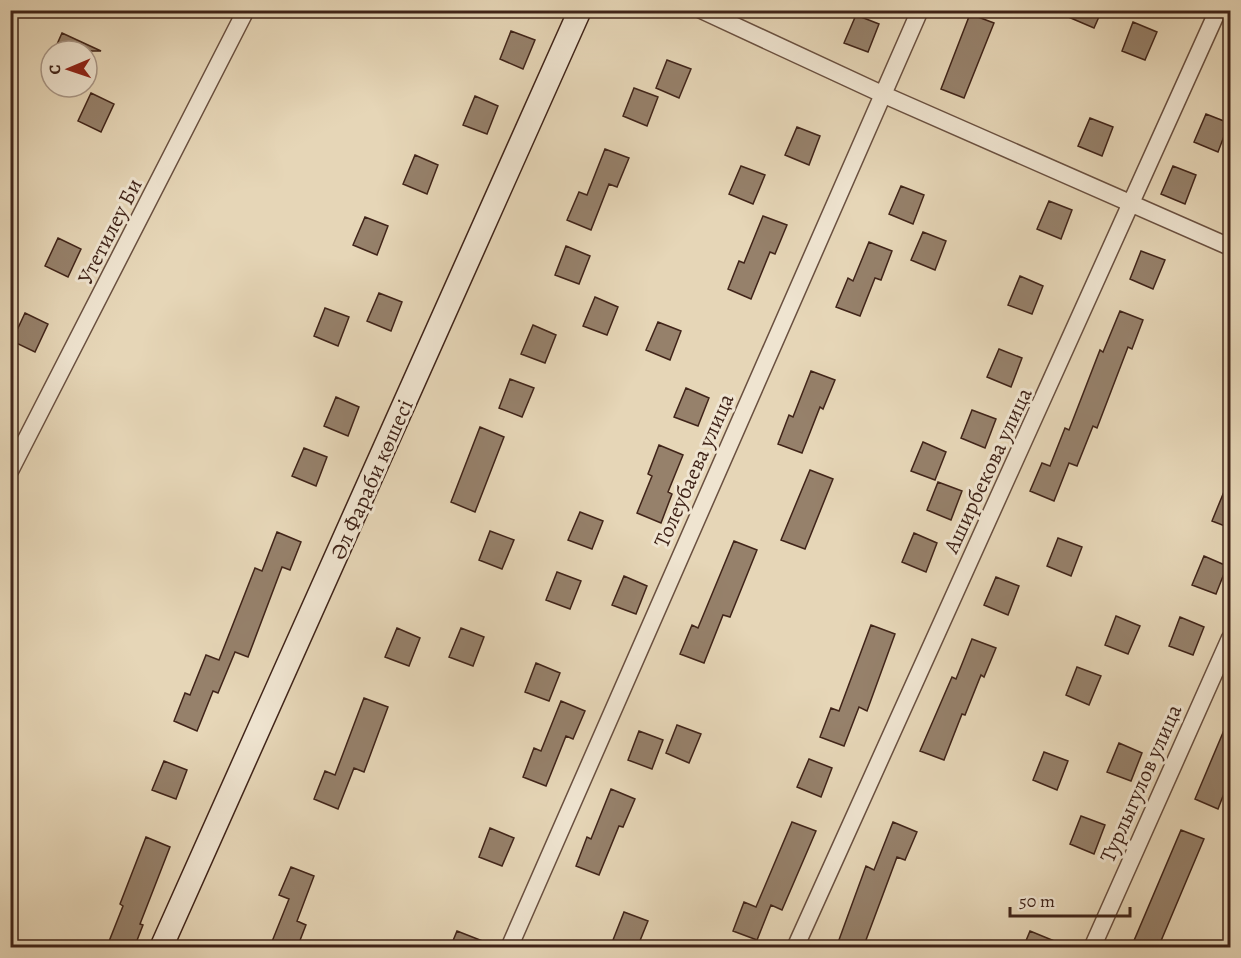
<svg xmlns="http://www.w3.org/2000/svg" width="1241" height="958" viewBox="0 0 1241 958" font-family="Alegreya,serif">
<rect width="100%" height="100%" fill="#e6d6b7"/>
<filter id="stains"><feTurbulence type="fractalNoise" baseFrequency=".00333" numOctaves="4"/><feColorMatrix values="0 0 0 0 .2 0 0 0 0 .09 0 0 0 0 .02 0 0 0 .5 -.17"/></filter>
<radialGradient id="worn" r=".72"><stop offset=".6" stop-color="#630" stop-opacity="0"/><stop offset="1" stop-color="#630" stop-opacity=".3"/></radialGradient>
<path fill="#96816b" stroke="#402419" stroke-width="1.5" d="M 1052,10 L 1102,10 L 1094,28 Z
M 970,14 L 994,23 L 964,98 L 941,89 Z
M 856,15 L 879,24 L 868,52 L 844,43 Z
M 1133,22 L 1157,32 L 1145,60 L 1122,51 Z
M 511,31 L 535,40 L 523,69 L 500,59 Z
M 62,33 L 101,51 L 54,51 Z
M 667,60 L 691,69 L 679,98 L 656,88 Z
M 634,88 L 658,97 L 647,126 L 623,116 Z
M 91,93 L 114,104 L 101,132 L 78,121 Z
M 475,96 L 498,106 L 487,134 L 463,125 Z
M 1206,114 L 1229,123 L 1218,152 L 1194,142 Z
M 1090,118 L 1113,127 L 1102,156 L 1078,146 Z
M 797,127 L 820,136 L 809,165 L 785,155 Z
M 605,149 L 629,158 L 617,187 L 609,184 L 591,230 L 567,220 L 579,192 L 587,195 Z
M 415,155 L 438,165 L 427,194 L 403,184 Z
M 741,166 L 765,175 L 753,204 L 729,194 Z
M 1173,166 L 1196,175 L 1185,204 L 1161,194 Z
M 901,186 L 924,195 L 913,224 L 889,214 Z
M 1049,201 L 1072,210 L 1061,239 L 1037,229 Z
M 763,216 L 787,225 L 775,254 L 770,252 L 751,299 L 728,289 L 739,261 L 744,263 Z
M 365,217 L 388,226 L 377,255 L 353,245 Z
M 923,232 L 946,241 L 935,270 L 911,260 Z
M 58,238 L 81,249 L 68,277 L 45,266 Z
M 869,242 L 892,251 L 881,280 L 875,278 L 860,316 L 836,307 L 848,278 L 853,281 Z
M 566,246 L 590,256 L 579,284 L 555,275 Z
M 1141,251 L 1165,260 L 1153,289 L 1130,279 Z
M 1020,276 L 1043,286 L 1032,314 L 1008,305 Z
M 379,293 L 402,302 L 391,331 L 367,321 Z
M 595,297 L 618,307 L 607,335 L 583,326 Z
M 325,308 L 349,317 L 338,346 L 314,336 Z
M 1120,311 L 1143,320 L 1132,349 L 1128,347 L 1097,428 L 1093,426 L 1077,466 L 1069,463 L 1054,501 L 1030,491 L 1042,463 L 1050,466 L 1065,428 L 1069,430 L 1100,350 L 1103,352 Z
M 25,313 L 48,324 L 35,352 L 12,341 Z
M 658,322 L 681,331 L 670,360 L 646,350 Z
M 533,325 L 556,335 L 545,363 L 521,354 Z
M 999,349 L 1022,358 L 1011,387 L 987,377 Z
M 811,371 L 835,380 L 823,409 L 820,407 L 802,453 L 778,444 L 789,415 L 793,417 Z
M 510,379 L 534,388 L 522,417 L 499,408 Z
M 686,388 L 709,398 L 698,426 L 674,417 Z
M 336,397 L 359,407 L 348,436 L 324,426 Z
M 972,410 L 996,419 L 985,448 L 961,438 Z
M 480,427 L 504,437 L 475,512 L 451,502 Z
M 923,442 L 946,452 L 935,480 L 911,471 Z
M 659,445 L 683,455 L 668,492 L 672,494 L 661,523 L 637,513 L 652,476 L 648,474 Z
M 304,448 L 327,457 L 316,486 L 292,476 Z
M 810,470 L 833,479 L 805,549 L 781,540 Z
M 1230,477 L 1230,528 L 1212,521 Z
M 938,482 L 962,491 L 951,520 L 927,510 Z
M 580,512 L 603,521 L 592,549 L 568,540 Z
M 490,531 L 514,540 L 502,569 L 479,560 Z
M 277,532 L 301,542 L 290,570 L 282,567 L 248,657 L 235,652 L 218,693 L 213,691 L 197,731 L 174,721 L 185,693 L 190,695 L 206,655 L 219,660 L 255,568 L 262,571 Z
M 914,533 L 937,543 L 926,572 L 902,562 Z
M 1058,538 L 1082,547 L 1071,576 L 1047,566 Z
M 734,541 L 757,550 L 730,617 L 723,615 L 704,663 L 680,654 L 692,625 L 698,628 Z
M 1204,556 L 1227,566 L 1216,594 L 1192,585 Z
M 557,572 L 581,581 L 570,609 L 546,600 Z
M 624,576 L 647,586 L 636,614 L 612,605 Z
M 996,577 L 1019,586 L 1008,615 L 984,605 Z
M 1116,616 L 1140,626 L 1128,654 L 1105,645 Z
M 1180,617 L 1204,627 L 1193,655 L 1169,646 Z
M 871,625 L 895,634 L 867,711 L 859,707 L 844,746 L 820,737 L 831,708 L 839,711 Z
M 397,628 L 420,638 L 409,666 L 385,657 Z
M 461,628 L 484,637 L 473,666 L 449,657 Z
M 972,639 L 996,648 L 984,677 L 981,675 L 965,715 L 962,714 L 944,760 L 920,751 L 952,677 L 956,679 Z
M 536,663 L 560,673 L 549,701 L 525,692 Z
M 1077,667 L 1101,676 L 1089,705 L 1066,695 Z
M 364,698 L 388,707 L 364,772 L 354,768 L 338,809 L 314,799 L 325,771 L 335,775 Z
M 561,701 L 585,711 L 573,739 L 566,736 L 546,786 L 523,777 L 534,748 L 541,751 Z
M 1230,716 L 1230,778 L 1218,809 L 1195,799 Z
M 677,725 L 701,734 L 689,763 L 666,753 Z
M 639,731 L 663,740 L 652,769 L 628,760 Z
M 1119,743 L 1142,753 L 1131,781 L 1107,772 Z
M 1044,752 L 1068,761 L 1057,790 L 1033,780 Z
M 809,759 L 832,768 L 821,797 L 797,787 Z
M 164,761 L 187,770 L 176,799 L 152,790 Z
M 611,789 L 635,799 L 623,827 L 619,826 L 599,875 L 576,866 L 587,837 L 591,839 Z
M 1081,816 L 1105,825 L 1094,854 L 1070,844 Z
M 792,822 L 816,831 L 782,910 L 771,905 L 757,940 L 733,931 L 744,902 L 756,907 Z
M 893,822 L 917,832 L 905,860 L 897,857 L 863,948 L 836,948 L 866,866 L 874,870 Z
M 490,828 L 514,838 L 502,866 L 479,857 Z
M 1181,830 L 1204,839 L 1158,948 L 1143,948 L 1133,943 Z
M 146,837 L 170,847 L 140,924 L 143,925 L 134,948 L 116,948 L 108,944 L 123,906 L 120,904 Z
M 291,867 L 314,876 L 297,921 L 306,925 L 297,948 L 280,948 L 271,944 L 289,899 L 279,895 Z
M 624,912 L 648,921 L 637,948 L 613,940 Z
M 457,931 L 498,947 L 498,948 L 450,948 Z
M 1030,931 L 1069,947 L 1069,948 L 1023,948 Z"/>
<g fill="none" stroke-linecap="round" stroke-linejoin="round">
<g stroke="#6a5040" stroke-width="19">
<path id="street" d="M 701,10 L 882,94 L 1230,247
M 10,471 L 246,10
M 509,948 L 920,10
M 795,948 L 1218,10
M 1092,948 L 1230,638"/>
</g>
<g stroke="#402419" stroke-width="25">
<path id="secondary" d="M 161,948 L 580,10"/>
</g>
<use href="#street" stroke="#efe4d0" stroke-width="16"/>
<use href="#secondary" stroke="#efe4d0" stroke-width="22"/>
</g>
<g text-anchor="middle" stroke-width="6" stroke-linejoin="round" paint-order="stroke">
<g font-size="22" fill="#402419" stroke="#efe4d0">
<text transform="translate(109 231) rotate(-63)" y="8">Утетилеу Би</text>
<text transform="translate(693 470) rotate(-66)" y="8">Толеубаева улица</text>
<text transform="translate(987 470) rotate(-65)" y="8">Аширбекова улица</text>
<text transform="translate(371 479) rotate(-66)" y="8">Әл Фараби көшесі</text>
<text transform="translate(1140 783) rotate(-66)" y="8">Турлыгулов улица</text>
</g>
</g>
<rect width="1241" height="958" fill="none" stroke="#e6d6b7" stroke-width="36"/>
<rect x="12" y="12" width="1217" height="934" fill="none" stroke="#402419" stroke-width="3"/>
<rect x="18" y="18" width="1205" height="922" fill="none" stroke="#402419" stroke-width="1.5"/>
<g transform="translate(69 69) rotate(268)"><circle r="28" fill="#efe4d0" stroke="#a99787" stroke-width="1.5"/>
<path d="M0-4.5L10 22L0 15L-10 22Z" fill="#8f2418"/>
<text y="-9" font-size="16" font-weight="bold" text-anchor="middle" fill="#402419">С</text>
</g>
<path d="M1010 907v9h120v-9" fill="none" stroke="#402419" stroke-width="3"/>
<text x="1019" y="907" font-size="18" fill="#402419" stroke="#efe4d0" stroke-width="4.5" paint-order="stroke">50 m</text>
<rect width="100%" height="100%" filter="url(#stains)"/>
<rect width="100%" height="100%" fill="url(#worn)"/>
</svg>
